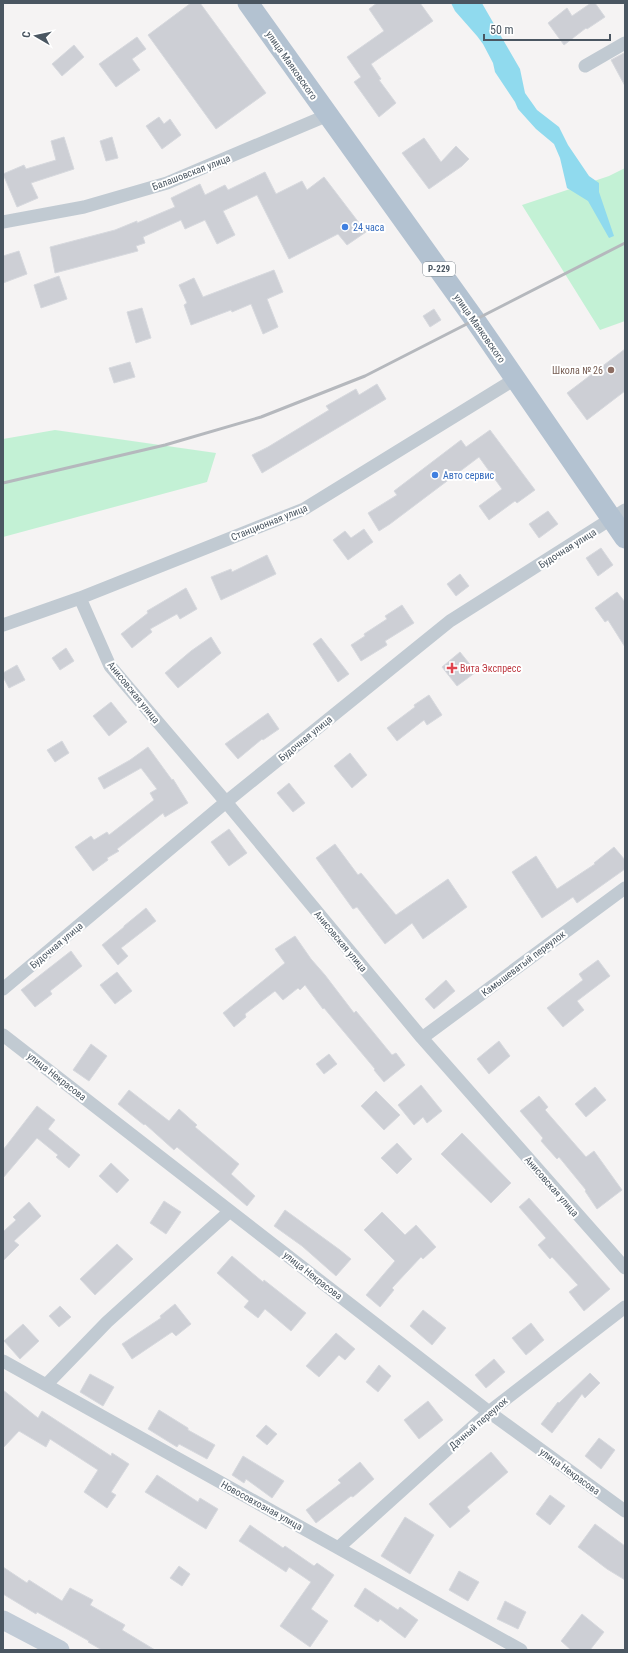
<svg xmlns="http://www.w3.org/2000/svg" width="628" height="1653" viewBox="0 0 628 1653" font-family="'Roboto Condensed',sans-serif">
<rect width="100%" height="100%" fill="#f5f3f3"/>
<path fill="#c3f1d5" d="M 625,168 L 625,321 L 600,330 L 522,205 L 609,176 Z
M 55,430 L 216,453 L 207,482 L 3,537 L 3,439 Z"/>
<path fill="#90daee" d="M 451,3 L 482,3 L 483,5 L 520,69 L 525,93 L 537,110 L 559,127 L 568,145 L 589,176 L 599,183 L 599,192 L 614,236 L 609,238 L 588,201 L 567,188 L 560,158 L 554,144 L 536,129 L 518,109 L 515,102 L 495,72 L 493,63 L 483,44 L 477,36 L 455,11 Z"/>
<path fill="#cdcfd5" stroke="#d7d9de" d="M 191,3 L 200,3 L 266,93 L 216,129 L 148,35 Z
M 377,3 L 420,3 L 433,21 L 371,64 L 381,79 L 379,80 L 396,103 L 379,117 L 354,82 L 361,77 L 347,57 L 384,31 L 369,9 Z
M 591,3 L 595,3 L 605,17 L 587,29 L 586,28 L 564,45 L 548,23 L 567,8 L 572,16 Z
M 137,37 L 146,49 L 132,59 L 140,70 L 116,87 L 99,64 Z
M 74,45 L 84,57 L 62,76 L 52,64 Z
M 624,53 L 625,56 L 625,86 L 611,60 Z
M 159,117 L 164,124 L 170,119 L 181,135 L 162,149 L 146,126 Z
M 64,137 L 74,169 L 31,183 L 38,198 L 17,207 L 3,174 L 24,165 L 26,169 L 56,160 L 51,141 Z
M 112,137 L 118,158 L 106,161 L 100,141 Z
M 424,138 L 441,162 L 456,146 L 469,159 L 462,166 L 429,189 L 402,153 Z
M 265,172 L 276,194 L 302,181 L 307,190 L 324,177 L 366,232 L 347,245 L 338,234 L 289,259 L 257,195 L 223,211 L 235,235 L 217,244 L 205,220 L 185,229 L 181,220 L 143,237 L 145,243 L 136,246 L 138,251 L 55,273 L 50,247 L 115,230 L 137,221 L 137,223 L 175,207 L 171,198 L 200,184 L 205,195 L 225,185 L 228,190 Z
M 19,251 L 27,274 L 3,283 L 3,256 Z
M 274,270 L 283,292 L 267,299 L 278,327 L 263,334 L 251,304 L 232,312 L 231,310 L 191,325 L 184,305 L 187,303 L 179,285 L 194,278 L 203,297 Z
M 59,276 L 67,299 L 41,308 L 34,285 Z
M 142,308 L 151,338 L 136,343 L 127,312 Z
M 434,309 L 441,320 L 430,327 L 423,316 Z
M 625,349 L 625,391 L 587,420 L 567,393 Z
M 130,362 L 135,377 L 114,383 L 109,368 Z
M 377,384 L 386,399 L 262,473 L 252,455 L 268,447 L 329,410 L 326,406 L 356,389 L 359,395 Z
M 490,430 L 535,490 L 517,503 L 515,501 L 489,520 L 479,506 L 502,489 L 479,457 L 390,524 L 379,531 L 368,513 L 397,495 L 394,491 L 461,440 L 466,447 Z
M 548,511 L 558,524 L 539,538 L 529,524 Z
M 364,529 L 373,542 L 348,560 L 333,540 L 345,531 L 351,538 Z
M 601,548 L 613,565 L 598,576 L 586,558 Z
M 267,555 L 276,574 L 221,600 L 211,577 L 231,569 L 232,572 Z
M 460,574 L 469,586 L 456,596 L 447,584 Z
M 186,588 L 197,609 L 180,619 L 177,614 L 150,629 L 152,632 L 132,648 L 121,634 L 148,613 L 147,611 Z
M 617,592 L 625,602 L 625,647 L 608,620 L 605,622 L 595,608 Z
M 402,605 L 414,623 L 385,641 L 387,645 L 361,661 L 351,645 L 365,636 L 364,634 L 387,619 L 385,616 Z
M 211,637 L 221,653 L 178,688 L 165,673 L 191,651 Z
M 321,638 L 349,674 L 338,682 L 313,644 Z
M 66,648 L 74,661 L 60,670 L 52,658 Z
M 460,652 L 476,672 L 457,686 L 442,667 Z
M 17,665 L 25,680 L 9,688 L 3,677 L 3,673 Z
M 429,695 L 442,715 L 427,725 L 424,720 L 397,741 L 387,728 L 415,707 L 414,705 Z
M 111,702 L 127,722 L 109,736 L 93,716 Z
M 268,713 L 279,729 L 263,740 L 262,739 L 238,759 L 225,744 Z
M 62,741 L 69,753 L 55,762 L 47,750 Z
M 148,747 L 172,780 L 173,779 L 188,803 L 165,817 L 163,813 L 117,849 L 119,851 L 107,858 L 108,860 L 93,871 L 75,847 L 91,836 L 94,840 L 107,832 L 109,835 L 154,800 L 150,793 L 157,789 L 141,768 L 104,789 L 98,778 L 130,760 Z
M 350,753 L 367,775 L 352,788 L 334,766 Z
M 289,783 L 305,803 L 293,812 L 277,793 Z
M 229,829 L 247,853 L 229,866 L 211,842 Z
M 335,844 L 358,875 L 361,873 L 396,915 L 448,879 L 467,907 L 423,939 L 412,923 L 385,944 L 357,907 L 353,909 L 316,858 Z
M 614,847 L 625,860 L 625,869 L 577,903 L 573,897 L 542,918 L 512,872 L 536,856 L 557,889 L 595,864 L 594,863 Z
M 146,908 L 156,921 L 121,948 L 128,956 L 118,965 L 102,945 L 124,927 L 124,926 Z
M 295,936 L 311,959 L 325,975 L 354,1013 L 356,1011 L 392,1055 L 396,1053 L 405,1065 L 384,1082 L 374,1070 L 375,1069 L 324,1008 L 323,1009 L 305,985 L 300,990 L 298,988 L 283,1000 L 275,991 L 245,1014 L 246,1017 L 234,1027 L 223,1013 L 285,963 L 275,949 Z
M 71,951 L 82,966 L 50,991 L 52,994 L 35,1007 L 21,990 Z
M 598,960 L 610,976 L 577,1001 L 584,1010 L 563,1027 L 547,1008 L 583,980 L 579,974 Z
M 117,972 L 132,991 L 115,1004 L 100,985 Z
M 446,980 L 455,991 L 434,1009 L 425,999 Z
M 499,1041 L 510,1056 L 489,1074 L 477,1059 Z
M 91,1044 L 107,1056 L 89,1081 L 73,1070 Z
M 329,1054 L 337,1064 L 324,1074 L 316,1064 Z
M 421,1085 L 442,1111 L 427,1123 L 423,1117 L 414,1125 L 398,1105 Z
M 595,1087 L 606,1100 L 586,1117 L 575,1104 Z
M 129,1090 L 169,1121 L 179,1109 L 197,1125 L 195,1127 L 239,1164 L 231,1174 L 255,1196 L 247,1206 L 177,1147 L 174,1150 L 145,1124 L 144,1125 L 118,1104 Z
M 376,1091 L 400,1115 L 384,1130 L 361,1106 Z
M 539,1096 L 548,1107 L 545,1110 L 586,1157 L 594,1151 L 622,1190 L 597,1209 L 585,1191 L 586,1190 L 559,1157 L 557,1159 L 541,1141 L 543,1138 L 520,1111 Z
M 37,1106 L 55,1120 L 48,1129 L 80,1155 L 69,1168 L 56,1157 L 58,1155 L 37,1138 L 3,1178 L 3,1150 Z
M 462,1133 L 511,1183 L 491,1203 L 441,1154 Z
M 397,1143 L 412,1159 L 397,1174 L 381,1158 Z
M 111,1163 L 129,1180 L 117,1193 L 99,1176 Z
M 529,1198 L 610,1289 L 584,1311 L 569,1292 L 578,1285 L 552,1257 L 550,1259 L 538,1245 L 546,1238 L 519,1207 Z
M 164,1201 L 181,1212 L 166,1234 L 150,1223 Z
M 29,1202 L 41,1216 L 14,1241 L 19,1245 L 3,1261 L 3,1230 L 4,1231 L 16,1220 L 13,1217 Z
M 285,1210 L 340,1250 L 351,1259 L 336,1276 L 302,1246 L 274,1226 Z
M 382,1212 L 405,1235 L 416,1225 L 436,1247 L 423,1259 L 421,1257 L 392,1288 L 394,1290 L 380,1307 L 366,1295 L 395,1261 L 364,1230 Z
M 117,1244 L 133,1259 L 95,1295 L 80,1279 Z
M 232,1256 L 263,1282 L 264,1280 L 306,1313 L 291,1331 L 265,1309 L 258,1318 L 244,1307 L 249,1301 L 217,1273 Z
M 175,1304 L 191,1324 L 176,1336 L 172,1332 L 132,1359 L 122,1344 L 161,1318 L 160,1316 Z
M 60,1306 L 71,1317 L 59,1327 L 49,1316 Z
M 423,1310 L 446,1328 L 432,1345 L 410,1326 Z
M 531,1323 L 544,1340 L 526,1355 L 512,1338 Z
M 23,1324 L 39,1341 L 20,1359 L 4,1341 Z
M 336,1333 L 355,1349 L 345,1360 L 339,1355 L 319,1377 L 306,1366 Z
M 494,1359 L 505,1372 L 486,1388 L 475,1375 Z
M 379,1365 L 391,1376 L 378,1392 L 366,1382 Z
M 590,1373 L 600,1383 L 585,1398 L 582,1394 L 552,1433 L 541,1424 L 558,1402 L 559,1403 Z
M 90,1374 L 114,1387 L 103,1406 L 80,1392 Z
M 3,1390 L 38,1418 L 42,1411 L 111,1456 L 112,1453 L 129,1464 L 111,1492 L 116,1495 L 107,1508 L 84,1492 L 98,1470 L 50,1439 L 46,1447 L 19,1431 L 3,1448 Z
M 428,1401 L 443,1420 L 419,1439 L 404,1420 Z
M 159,1410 L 188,1428 L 188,1430 L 215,1445 L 207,1459 L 179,1444 L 177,1447 L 148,1429 Z
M 266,1425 L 277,1434 L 267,1445 L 256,1436 Z
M 599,1438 L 615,1450 L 601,1469 L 585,1456 Z
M 491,1452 L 508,1472 L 467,1507 L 470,1511 L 450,1528 L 429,1504 Z
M 243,1456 L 284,1481 L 272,1498 L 246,1479 L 244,1483 L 232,1475 Z
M 360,1462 L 374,1479 L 353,1497 L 351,1496 L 316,1523 L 306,1510 L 341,1483 L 338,1480 Z
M 157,1475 L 198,1502 L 200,1498 L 218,1509 L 206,1529 L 145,1492 Z
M 550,1495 L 565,1506 L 550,1525 L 536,1514 Z
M 405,1517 L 434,1535 L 410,1574 L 381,1556 Z
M 595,1524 L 625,1546 L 625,1580 L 607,1569 L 578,1547 Z
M 250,1525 L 283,1548 L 285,1546 L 314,1566 L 317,1563 L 334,1575 L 311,1609 L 328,1621 L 310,1647 L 280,1626 L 311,1582 L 289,1567 L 286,1572 L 239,1541 Z
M 179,1566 L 190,1574 L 182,1586 L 170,1578 Z
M 3,1567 L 27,1583 L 29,1580 L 62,1601 L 70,1588 L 93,1600 L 90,1605 L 125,1625 L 122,1630 L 155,1650 L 102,1650 L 88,1642 L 89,1641 L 37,1612 L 36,1614 L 3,1594 Z
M 459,1571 L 479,1582 L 468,1601 L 449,1590 Z
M 365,1588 L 398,1610 L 400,1607 L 418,1620 L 405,1638 L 380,1619 L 378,1622 L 354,1606 Z
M 505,1601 L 526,1612 L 518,1629 L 497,1619 Z
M 582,1614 L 604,1632 L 590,1650 L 571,1650 L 561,1641 Z"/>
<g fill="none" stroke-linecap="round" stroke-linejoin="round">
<path stroke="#c1cad2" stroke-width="13" d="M 585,66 L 625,43
M 3,222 L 84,207 L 167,183 L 328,115
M 80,598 L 110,666 L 226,802 L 422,1038 L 625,1268
M 3,625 L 80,598 L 304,509 L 515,379
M 3,989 L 226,802 L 450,621 L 625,510
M 3,1035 L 489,1412 L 625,1511
M 422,1038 L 625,888
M 3,1361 L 521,1650
M 46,1385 L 107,1322 L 230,1211
M 338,1548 L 489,1412 L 625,1307"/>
<path stroke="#c1cbd6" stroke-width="19" d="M 3,1620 L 60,1650"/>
<path stroke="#b3c2d1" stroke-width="21" d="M 248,3 L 475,320 L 625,538"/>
<path stroke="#b5b8bd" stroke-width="3" d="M 3,483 L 165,445 L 261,417 L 365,376 L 625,243"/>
</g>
<g fill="#3f7fe0" stroke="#fff" stroke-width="1.5">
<circle cx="345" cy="227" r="4"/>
<circle cx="435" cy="475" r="4"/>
</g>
<circle fill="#8d6e63" stroke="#fff" stroke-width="1.5" cx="611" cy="370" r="4"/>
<path fill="#e0444e" stroke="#fff" stroke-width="1.5" d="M450 662h4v4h4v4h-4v4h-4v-4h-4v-4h4z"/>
<g text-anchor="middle" stroke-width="4" stroke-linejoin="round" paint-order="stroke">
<rect fill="#fff" stroke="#808990" stroke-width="1" x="423" y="262" width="32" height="14" rx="3"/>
<g font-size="9" font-weight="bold" fill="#4a5661">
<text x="439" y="272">Р-229</text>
</g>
<g font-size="10" fill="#4a5661" stroke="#fff">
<text transform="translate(292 65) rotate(55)" y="4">улица Маяковского</text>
<text transform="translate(191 172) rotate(-21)" y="4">Балашовская улица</text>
<text transform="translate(480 328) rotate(55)" y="4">улица Маяковского</text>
<text transform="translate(269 522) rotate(-22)" y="4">Станционная улица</text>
<text transform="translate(567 548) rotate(-32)" y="4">Будочная улица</text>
<text transform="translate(134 692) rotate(51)" y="4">Анисовская улица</text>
<text transform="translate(305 738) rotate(-39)" y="4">Будочная улица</text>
<text transform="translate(341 941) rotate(50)" y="4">Анисовская улица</text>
<text transform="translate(56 945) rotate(-40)" y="4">Будочная улица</text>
<text transform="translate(523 963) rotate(-37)" y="4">Камышеватый переулок</text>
<text transform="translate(57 1076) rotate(38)" y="4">улица Некрасова</text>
<text transform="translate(552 1186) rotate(49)" y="4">Анисовская улица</text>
<text transform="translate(313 1275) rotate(38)" y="4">улица Некрасова</text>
<text transform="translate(478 1423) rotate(-41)" y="4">Дачный переулок</text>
<text transform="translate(570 1471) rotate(36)" y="4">улица Некрасова</text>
<text transform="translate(262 1505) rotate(29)" y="4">Новосовхозная улица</text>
</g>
<g font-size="10" fill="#366cbe" stroke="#fff" text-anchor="start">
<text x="353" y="231">24 часа</text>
<text x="443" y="479">Авто сервис</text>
</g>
<g font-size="10" fill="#785e54" stroke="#fff" text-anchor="end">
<text x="603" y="374">Школа № 26</text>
</g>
<g font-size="10" fill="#be3a42" stroke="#fff" text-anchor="start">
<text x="460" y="672">Вита Экспресс</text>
</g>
</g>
<rect width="628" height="1653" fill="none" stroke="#4a5661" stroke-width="8"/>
<g transform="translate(36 36) rotate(279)" stroke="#ffffff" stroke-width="3" paint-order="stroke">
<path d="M0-3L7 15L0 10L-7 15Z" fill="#4a5661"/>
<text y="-6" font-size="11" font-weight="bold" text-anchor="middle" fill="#4a5661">С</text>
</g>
<path d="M484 34v6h126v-6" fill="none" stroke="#4a5661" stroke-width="2"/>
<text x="490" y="34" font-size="12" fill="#4a5661" stroke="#ffffff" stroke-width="3" paint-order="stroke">50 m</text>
</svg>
